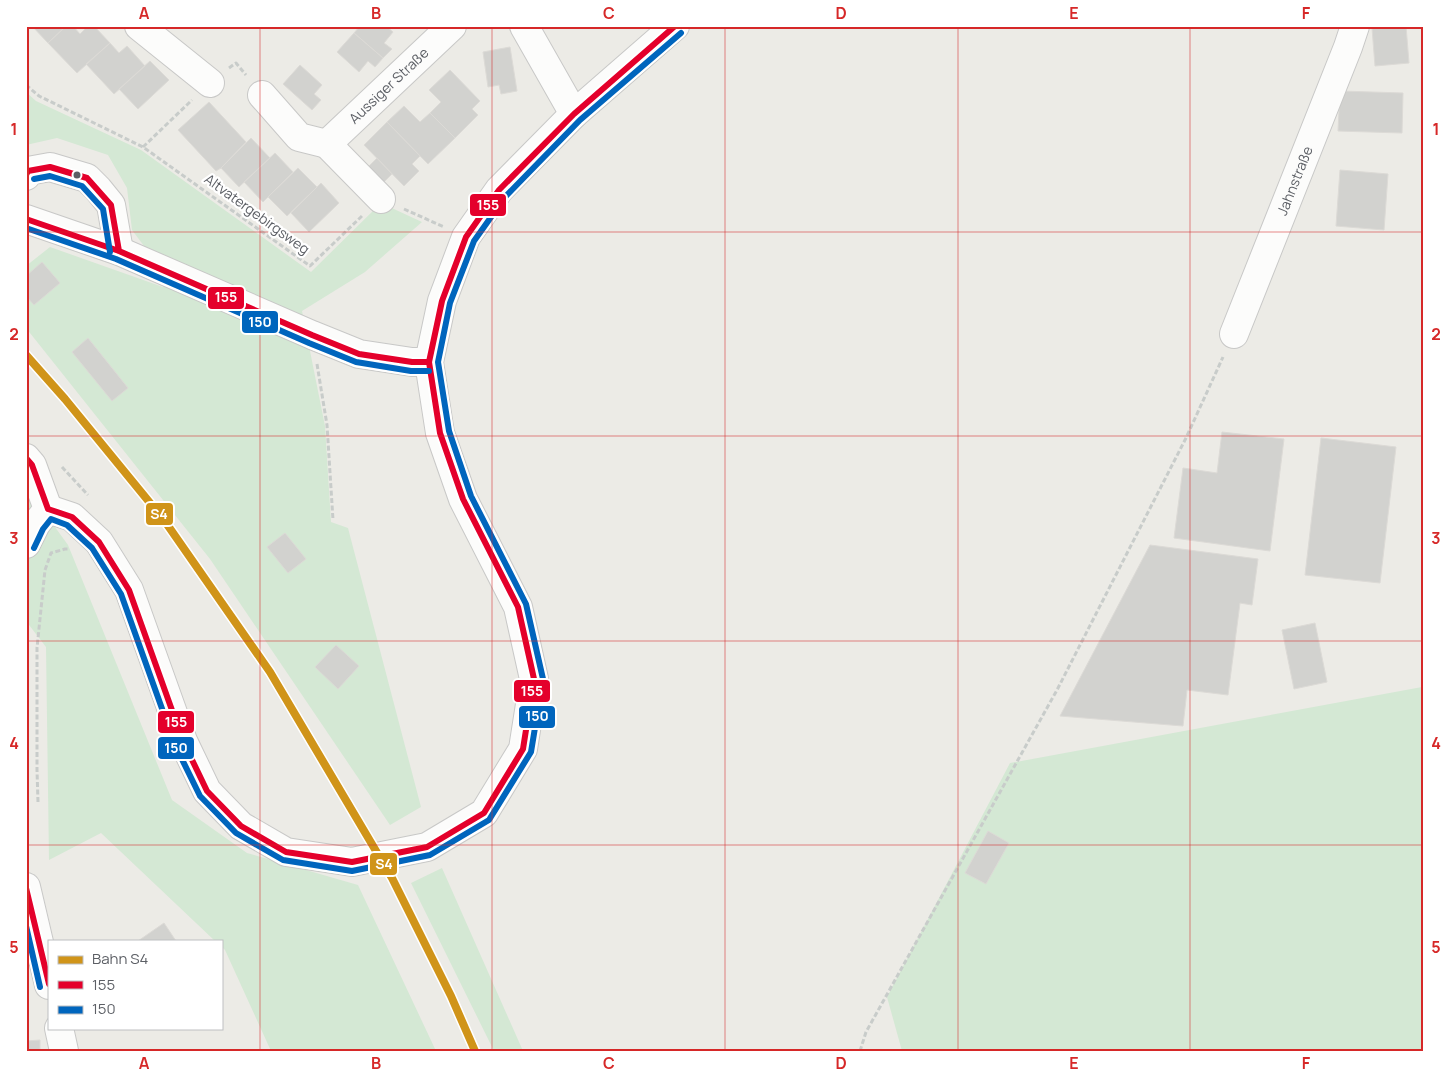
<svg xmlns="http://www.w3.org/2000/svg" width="1450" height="1077" viewBox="0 0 1450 1077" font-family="Manrope,sans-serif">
<rect width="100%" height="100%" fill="#ecebe6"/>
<path fill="#d4e8d4" d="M 26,92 L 36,101 L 141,150 L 311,272 L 381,203 L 422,222 L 365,272 L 302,311 L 325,426 L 331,522 L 348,528 L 421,807 L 390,825 L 210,559 L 26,328 L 26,266 L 50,247 L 163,287 L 173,262 L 147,250 L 132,230 L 127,188 L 108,155 L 57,138 L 26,145 Z
M 26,487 L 68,545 L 172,800 L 247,853 L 358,885 L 436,1051 L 271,1051 L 225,950 L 221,946 L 221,941 L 215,941 L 101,833 L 49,860 L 46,647 L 26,621 Z
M 1422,687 L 1424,696 L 1424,1051 L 902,1051 L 887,997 L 1010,763 Z
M 442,868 L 523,1051 L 494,1051 L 411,883 Z"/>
<path fill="#d2d2cf" stroke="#dcdad6" d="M 32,26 L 66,26 L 48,43 Z
M 66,26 L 73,26 L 80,34 L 88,26 L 94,26 L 110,43 L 77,73 L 48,43 Z
M 360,26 L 386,26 L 393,32 L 384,43 L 392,49 L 383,58 L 354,33 Z
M 1394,26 L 1406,26 L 1409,63 L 1375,66 L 1372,28 Z
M 354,33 L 383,58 L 375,67 L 368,61 L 359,72 L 337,52 Z
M 110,43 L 119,53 L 127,46 L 145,66 L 114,94 L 86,64 Z
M 510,47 L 517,91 L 501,94 L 499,85 L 488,87 L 483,52 Z
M 150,61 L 169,80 L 138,109 L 119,89 Z
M 300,65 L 322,85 L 314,94 L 321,100 L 312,110 L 283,84 Z
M 450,70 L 480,101 L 472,109 L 478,115 L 455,138 L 430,113 L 441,102 L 429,90 Z
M 1340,91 L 1403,93 L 1402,133 L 1338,131 Z
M 209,102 L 246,142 L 221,168 L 216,171 L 178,130 Z
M 404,106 L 420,122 L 430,113 L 455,138 L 428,164 L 387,122 Z
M 387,122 L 420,156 L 412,164 L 419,171 L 404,186 L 364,145 Z
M 251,138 L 270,158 L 239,187 L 221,168 Z
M 275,153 L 293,172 L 263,202 L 244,182 Z
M 377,158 L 392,174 L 380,186 L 365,170 Z
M 298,168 L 317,187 L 287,216 L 268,197 Z
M 1340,170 L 1388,174 L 1384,230 L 1336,226 Z
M 321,183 L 339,203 L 309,232 L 291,213 Z
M 42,262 L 60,283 L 34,305 L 26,296 L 26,276 Z
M 88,338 L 128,388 L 112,401 L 72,352 Z
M 1222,432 L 1284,439 L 1270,551 L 1174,538 L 1183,468 L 1217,473 Z
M 1321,438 L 1396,447 L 1380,583 L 1305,575 Z
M 285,533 L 306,559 L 288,573 L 267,547 Z
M 1150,545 L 1258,559 L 1252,605 L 1240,603 L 1228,695 L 1187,690 L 1183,726 L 1060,716 Z
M 1315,623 L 1327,682 L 1294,689 L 1282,630 Z
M 336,645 L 359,666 L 338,689 L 315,667 Z
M 988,831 L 1009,843 L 986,884 L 965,873 Z
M 164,923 L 176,941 L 138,941 Z
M 40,1040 L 40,1051 L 26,1051 L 26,1041 Z"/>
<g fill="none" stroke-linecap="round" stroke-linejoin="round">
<g stroke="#c8c8c7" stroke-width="30">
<g id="minor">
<path d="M 139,26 L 210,83"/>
<path d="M 524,26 L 574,114"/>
<path d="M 262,95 L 299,137 L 327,144"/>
<path d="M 26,176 L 28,171 L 50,167 L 87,178 L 98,189 L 111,205 L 119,251"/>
<path id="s1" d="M 381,199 L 327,144 L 452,26"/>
<path d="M 26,219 L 119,251 L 312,335 L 359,354 L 412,362 L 429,362"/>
<path id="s2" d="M 1234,334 L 1348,47 L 1355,26"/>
<path d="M 26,458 L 32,465 L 48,509"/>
<path d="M 48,509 L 72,517 L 99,542 L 129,590 L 183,741 L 207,791 L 241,826 L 286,852 L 352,862 L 427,847 L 484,813 L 523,749 L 534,679 L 518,607 L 463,499 L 440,433 L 429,362 L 442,301 L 466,237 L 499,190 L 574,114 L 675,26"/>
<path d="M 26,544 L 36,524 L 48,509"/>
<path d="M 26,887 L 49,985"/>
<path d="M 59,1028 L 64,1051"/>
</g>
</g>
<path stroke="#c8ccca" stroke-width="3" stroke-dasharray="5 2.5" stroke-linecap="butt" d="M 229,68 L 236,63 L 246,75
M 26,85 L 39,96 L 143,147 L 310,266 L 362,216
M 143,147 L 192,100
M 404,209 L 444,227
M 317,364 L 327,425 L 333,520
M 62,467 L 88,495
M 38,802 L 37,770 L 37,648 L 45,570 L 51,553 L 65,549 L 68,549
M 860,1051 L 866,1032 L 1057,690 L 1186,438 L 1223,357"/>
<use href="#minor" stroke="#fcfcfb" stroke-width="28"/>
<g stroke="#fff" stroke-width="10">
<path id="bus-1" d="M 26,175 L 28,171 L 50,167 L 87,178 L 111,205 L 119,251
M 26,219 L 119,251 L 312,335 L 359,354 L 412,362 L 429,362
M 26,458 L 32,465 L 48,509
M 48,509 L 72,517 L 99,542 L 129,590 L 183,741 L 207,791 L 241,826 L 286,852 L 352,862 L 427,847 L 484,813 L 523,749 L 534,679 L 518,607 L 463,499 L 440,433 L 429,362 L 442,301 L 466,237 L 499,190 L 574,114 L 675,26
M 26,888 L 49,984"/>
</g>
<g stroke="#fff" stroke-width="10">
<path id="bus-2" d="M 34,179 L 50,176 L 82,186 L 103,209 L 110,252
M 26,228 L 116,259 L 309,343 L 356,362 L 411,371 L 429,371
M 34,548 L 43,529 L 51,519 L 67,525 L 92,548 L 121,594 L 175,745 L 200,796 L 236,833 L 283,860 L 352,871 L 430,855 L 489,820 L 531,752 L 543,679 L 526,604 L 471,496 L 449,431 L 438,362 L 450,303 L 474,241 L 506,196 L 580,120 L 681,33
M 26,926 L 40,987"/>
</g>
<use href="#bus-1" stroke="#e4002b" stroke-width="6"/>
<use href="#bus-2" stroke="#0065bd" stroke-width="6"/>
<g stroke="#fff" stroke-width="11">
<path id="rail-1" d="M 26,355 L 65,399 L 164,520 L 270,672 L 392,878 L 451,996 L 475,1051"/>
</g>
<use href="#rail-1" stroke="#d09419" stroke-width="8"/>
</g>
<path fill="none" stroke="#d62828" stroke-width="1" stroke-opacity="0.55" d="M 260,26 L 260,1051M 492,26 L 492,1051M 725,26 L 725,1051M 958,26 L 958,1051M 1190,26 L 1190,1051M 26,232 L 1424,232M 26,436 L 1424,436M 26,641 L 1424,641M 26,845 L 1424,845"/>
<circle fill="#5c5f65" stroke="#fff" stroke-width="2" cx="77" cy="175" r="4.5"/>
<g text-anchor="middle" stroke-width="4.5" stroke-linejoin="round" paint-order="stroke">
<g font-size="14" fill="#5c5f65" stroke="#fff">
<text dy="5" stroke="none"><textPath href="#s1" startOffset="162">Aussiger Straße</textPath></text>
<text dy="5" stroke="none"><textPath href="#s2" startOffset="165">Jahnstraße</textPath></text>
<text transform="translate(257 214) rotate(36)" y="5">Altvatergebirgsweg</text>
</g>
</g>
<g stroke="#fff" stroke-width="2">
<rect x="469" y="193" width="38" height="24" rx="5" fill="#e4002b"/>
<rect x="207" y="286" width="38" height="24" rx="5" fill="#e4002b"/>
<rect x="241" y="310" width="38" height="24" rx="5" fill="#0065bd"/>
<rect x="145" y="502" width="29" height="24" rx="5" fill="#d09419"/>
<rect x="513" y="679" width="38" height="24" rx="5" fill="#e4002b"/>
<rect x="518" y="705" width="38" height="24" rx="5" fill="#0065bd"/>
<rect x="157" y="710" width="38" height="24" rx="5" fill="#e4002b"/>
<rect x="157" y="736" width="38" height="24" rx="5" fill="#0065bd"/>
<rect x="369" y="852" width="29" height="24" rx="5" fill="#d09419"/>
</g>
<g font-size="14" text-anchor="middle" font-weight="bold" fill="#fff">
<text x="488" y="210">155</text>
<text x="226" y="302">155</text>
<text x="260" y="327">150</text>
<text x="159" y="519">S4</text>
<text x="532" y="696">155</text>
<text x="537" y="721">150</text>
<text x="176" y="727">155</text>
<text x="176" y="753">150</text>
<text x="384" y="869">S4</text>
</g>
<rect width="1450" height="1077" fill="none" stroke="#ffffff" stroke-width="55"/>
<rect x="48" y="940" width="175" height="90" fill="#ffffff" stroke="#bebfc1"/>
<rect x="58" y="956" width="25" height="8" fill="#d09419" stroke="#bebfc1"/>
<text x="92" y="964" font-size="15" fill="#5c5f65">Bahn S4</text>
<rect x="58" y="981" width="25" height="8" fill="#e4002b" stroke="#bebfc1"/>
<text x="92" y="990" font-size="15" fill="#5c5f65">155</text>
<rect x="58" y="1006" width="25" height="8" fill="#0065bd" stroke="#bebfc1"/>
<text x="92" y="1014" font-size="15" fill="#5c5f65">150</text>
<rect x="28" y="28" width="1394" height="1022" fill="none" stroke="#d62828" stroke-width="2"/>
<g font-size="16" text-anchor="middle" font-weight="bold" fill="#d62828">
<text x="144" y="19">A</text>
<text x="376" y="19">B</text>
<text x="609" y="19">C</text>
<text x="841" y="19">D</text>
<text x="1074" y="19">E</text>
<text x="1306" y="19">F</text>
<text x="14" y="135">1</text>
<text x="1436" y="135">1</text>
<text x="14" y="340">2</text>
<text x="1436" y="340">2</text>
<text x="14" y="544">3</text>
<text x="1436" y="544">3</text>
<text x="14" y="749">4</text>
<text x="1436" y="749">4</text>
<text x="14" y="953">5</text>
<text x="1436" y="953">5</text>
<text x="144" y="1069">A</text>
<text x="376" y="1069">B</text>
<text x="609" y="1069">C</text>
<text x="841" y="1069">D</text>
<text x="1074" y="1069">E</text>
<text x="1306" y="1069">F</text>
</g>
</svg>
